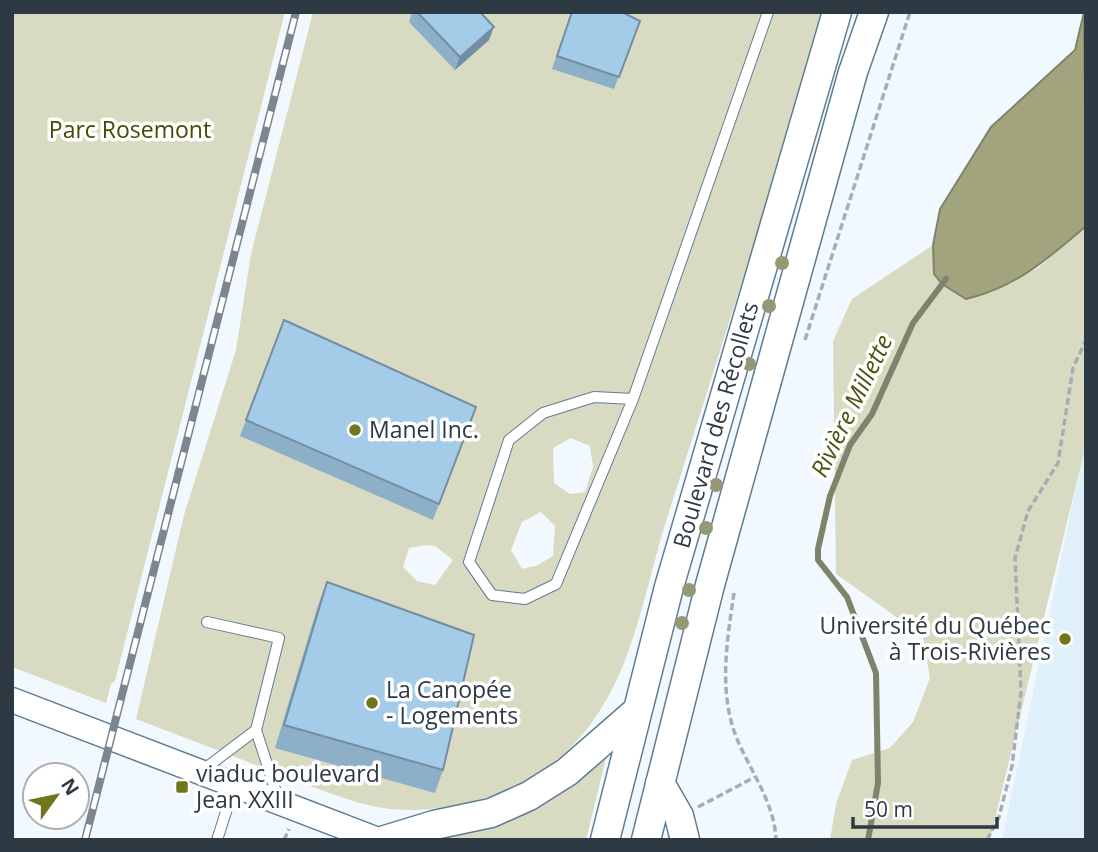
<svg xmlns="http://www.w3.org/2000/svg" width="1098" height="852" viewBox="0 0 1098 852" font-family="'Open Sans',sans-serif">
<rect width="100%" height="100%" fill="#f2f9fe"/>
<path fill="#dff0fb" d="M 1086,439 L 1086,840 L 1002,840 Z"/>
<path fill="#d8dbc2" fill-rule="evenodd" d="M 12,12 L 285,12 L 115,681 L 111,684 L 106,703 L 12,667 Z
M 313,12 L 828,12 C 773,179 722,347 668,515 C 644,589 634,675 582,735 C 540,785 479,807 415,810 C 367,812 321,789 277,773 C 230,755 183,737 136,719 L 184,515 L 236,350 L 251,254 ZM 571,438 L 590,446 L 593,467 L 585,492 L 570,494 L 554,483 L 553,448 ZM 541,512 L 555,526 L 553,556 L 538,565 L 522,569 L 511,550 L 522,522 ZM 427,545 L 435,546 L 453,560 L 435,585 L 417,581 L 403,567 L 409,548 Z
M 1086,226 L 1086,444 L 990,840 L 830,840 L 836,804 L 852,760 L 890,748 L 913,722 L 930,678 L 923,636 L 836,574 L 833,341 L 852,299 L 933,245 L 934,274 L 991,293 L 1038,268 Z
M 607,754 L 586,840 L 450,840 L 440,836 L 500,823 L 562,793 Z"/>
<path fill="#a1a47c" stroke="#7e846b" stroke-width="2" d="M 1084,12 L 1086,226 C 1049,258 1015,288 966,299 L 942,284 L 934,274 L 933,245 L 940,209 L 991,127 L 1075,50 Z"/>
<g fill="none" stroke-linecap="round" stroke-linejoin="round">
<path stroke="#7e846b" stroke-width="6" d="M 868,840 L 878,783 L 876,673 L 847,597 L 818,560 L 818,549 L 830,496 L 850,445 L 872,414 L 913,323 L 946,279"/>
<g stroke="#5e7d93" stroke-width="12">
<path id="service" d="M 633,399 L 594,397 L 543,413 L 509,440 L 469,562 L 492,595 L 525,599 L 556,584 L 633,399 L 768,12
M 207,622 L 279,638 L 256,730 L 278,798
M 203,770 L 256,730
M 217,840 L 234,787"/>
</g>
<g stroke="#5e7d93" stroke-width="27">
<path id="tertiary" d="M 12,700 L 378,840"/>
</g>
<g stroke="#5e7d93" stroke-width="31">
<path id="secondary" d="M 660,783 L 679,816 L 685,840
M 385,840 L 434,825 L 491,813 L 529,796 L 567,772 L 637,711
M 605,840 L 669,587 L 837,12
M 646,840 L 710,585 L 853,72 L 874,12"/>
</g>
<path stroke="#a5aeb5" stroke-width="3.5" stroke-dasharray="7 3.5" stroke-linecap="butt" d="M 805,340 L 910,12
M 734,593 C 727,641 718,692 737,739 C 750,770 775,804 776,840
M 698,807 L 755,777
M 284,840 L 289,829
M 987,840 L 999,817 L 1012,766 L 1021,692 L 1015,558 L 1028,511 L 1058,463 L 1073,368 L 1086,340"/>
<use href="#service" stroke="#fff" stroke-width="10"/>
<use href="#tertiary" stroke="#fff" stroke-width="24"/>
<use href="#secondary" stroke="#fff" stroke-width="28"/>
<g stroke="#7b868e" stroke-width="8">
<path id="rail" d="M 85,840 L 296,12"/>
</g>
<use href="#rail" stroke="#fff" stroke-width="5" stroke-dasharray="16" stroke-linecap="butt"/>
</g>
<g fill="#949973">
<circle cx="782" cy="263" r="7"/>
<circle cx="769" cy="306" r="7"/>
<circle cx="749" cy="364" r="7"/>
<circle cx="716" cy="485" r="7"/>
<circle cx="706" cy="528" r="7"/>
<circle cx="689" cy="590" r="7"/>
<circle cx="682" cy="623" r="7"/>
</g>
<path fill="#8dafc7" d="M 412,12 L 480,12 L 489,40 L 455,70 L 409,22 Z
M 571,12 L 640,21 L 614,89 L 552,69 Z
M 284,320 L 476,407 L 433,520 L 240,436 Z
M 327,582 L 443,770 L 435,793 L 275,748 L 318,605 Z"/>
<path fill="#738ea2" d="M 494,27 L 489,40 L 455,70 L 460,57 Z"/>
<path fill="#a4cbe7" stroke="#738ea2" stroke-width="2" d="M 417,12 L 480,12 L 494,27 L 460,57 Z
M 572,12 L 622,12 L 640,21 L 619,77 L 557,56 Z
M 284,320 L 476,407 L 439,504 L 246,420 Z
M 327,582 L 474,635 L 443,770 L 284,725 Z"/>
<g fill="#71751c" stroke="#fff" stroke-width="2.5">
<circle cx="355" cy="430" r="7"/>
<circle cx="1065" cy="639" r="7"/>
<circle cx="372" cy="703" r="7"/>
<rect x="175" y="780" width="14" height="14" rx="3.5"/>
</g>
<g text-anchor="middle" stroke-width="7" stroke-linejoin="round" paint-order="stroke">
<g font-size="23" fill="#484a02" stroke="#fff">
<text x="130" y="138">Parc Rosemont</text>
</g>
<g font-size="23" fill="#2d3a44" stroke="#fff">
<text transform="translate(716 425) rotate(-74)" y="8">Boulevard des Récollets</text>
</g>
<g font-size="23" fill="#2d3a44" stroke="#fff" text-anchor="start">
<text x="369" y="438">Manel Inc.</text>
<text x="1051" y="634" text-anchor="end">Université du Québec<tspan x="1051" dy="26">à Trois-Rivières</tspan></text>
<text x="386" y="698">La Canopée<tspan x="386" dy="26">- Logements</tspan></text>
<text x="196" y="782">viaduc boulevard<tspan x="196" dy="26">Jean XXIII</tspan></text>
</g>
<g font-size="24" font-style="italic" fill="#50530f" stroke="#fff">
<text transform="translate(852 406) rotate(-64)" y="8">Rivière Millette</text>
</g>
</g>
<rect width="1098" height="852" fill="none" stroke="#2d3a44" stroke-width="28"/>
<g transform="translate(56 796) rotate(57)"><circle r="33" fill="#ffffff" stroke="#abb0b4" stroke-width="2"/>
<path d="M0-5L12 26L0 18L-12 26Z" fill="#71751c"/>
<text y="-10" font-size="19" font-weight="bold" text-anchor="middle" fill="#2d3a44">N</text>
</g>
<path d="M853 817v10h144v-10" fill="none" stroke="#2d3a44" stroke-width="3.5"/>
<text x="864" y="817" font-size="21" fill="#2d3a44" stroke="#ffffff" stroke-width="5" paint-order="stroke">50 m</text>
</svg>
